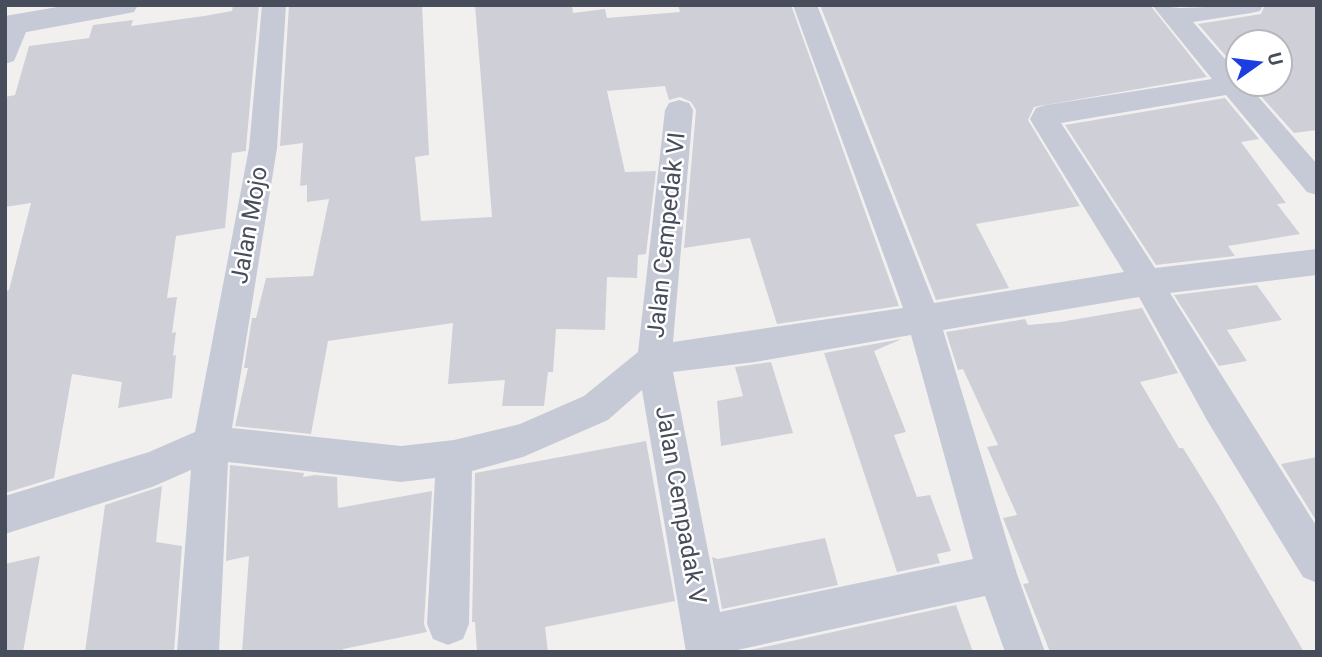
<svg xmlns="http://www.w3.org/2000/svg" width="1322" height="657" viewBox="0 0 1322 657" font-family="Roboto,sans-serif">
<rect width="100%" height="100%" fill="#f2f0ef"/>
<path fill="#cfd0d7" d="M 233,5 L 259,5 L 246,148 L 246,151 L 232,153 L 225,228 L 176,236 L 167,298 L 177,297 L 172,333 L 176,332 L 173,356 L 176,355 L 172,398 L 118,408 L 122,382 L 72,374 L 54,478 L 5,493 L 5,291 L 9,290 L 31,203 L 5,207 L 5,97 L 15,95 L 29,46 L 89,38 L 93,25 L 133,20 L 131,26 L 204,16 L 232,11 Z
M 289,5 L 422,5 L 429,155 L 415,157 L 421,221 L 492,217 L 475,5 L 572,5 L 573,13 L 605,9 L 607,18 L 680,12 L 678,5 L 791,5 L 899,306 L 777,324 L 750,238 L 684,248 L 696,110 L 691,102 L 680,97 L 669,100 L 665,86 L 607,91 L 625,172 L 656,171 L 646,254 L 638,255 L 637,278 L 607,277 L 605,330 L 556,329 L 553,372 L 548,372 L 544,406 L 502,406 L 505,380 L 448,384 L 453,323 L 328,341 L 311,434 L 235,426 L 248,368 L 244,368 L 252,318 L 256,318 L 266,278 L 313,276 L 329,199 L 307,202 L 307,185 L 300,186 L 303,143 L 280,146 Z
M 820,5 L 1150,5 L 1207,77 L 1034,107 L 1028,120 L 1080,206 L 976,224 L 1009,288 L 936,300 Z
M 1265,5 L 1317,5 L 1317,130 L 1294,133 L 1250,84 L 1280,84 L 1280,42 L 1238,42 L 1238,70 L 1198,24 L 1261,14 Z
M 1225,98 L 1259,139 L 1241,142 L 1286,203 L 1277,204 L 1300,234 L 1228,246 L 1235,256 L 1156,265 L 1065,125 Z
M 1257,285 L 1282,320 L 1227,330 L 1247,361 L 1219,366 L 1174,295 Z
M 1142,308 L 1178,373 L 1140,382 L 1179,448 L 1183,448 L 1219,506 L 1304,652 L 1050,652 L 1023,584 L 1029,583 L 1003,518 L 1017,515 L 987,447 L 998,445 L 963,369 L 958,370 L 946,332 L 1025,319 L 1028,325 L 1060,322 Z
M 902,339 L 874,351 L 906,432 L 894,435 L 917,497 L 930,495 L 951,551 L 937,554 L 940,563 L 897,572 L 824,353 Z
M 771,362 L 793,433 L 721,446 L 717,401 L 743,396 L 735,367 Z
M 646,441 L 675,601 L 545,627 L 548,652 L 477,652 L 475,622 L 472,622 L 475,473 Z
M 1317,457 L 1317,522 L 1281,464 Z
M 230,465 L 304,473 L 303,477 L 315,475 L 337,477 L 338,508 L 432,491 L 424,624 L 427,632 L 343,649 L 343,652 L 242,652 L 249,556 L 226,561 Z
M 162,486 L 156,542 L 182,546 L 174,652 L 85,652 L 105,505 Z
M 825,538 L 838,585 L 722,609 L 712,557 L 718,559 Z
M 40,556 L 23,652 L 5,652 L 5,564 Z
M 956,605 L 973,652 L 741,652 Z"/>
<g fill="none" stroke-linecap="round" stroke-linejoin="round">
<path fill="#c6cad6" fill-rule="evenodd" d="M 262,5 L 286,5 L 277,148 L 232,428 L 401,446 L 454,440 L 520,424 L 584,396 L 638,352 L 665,110 L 669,103 L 679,100 L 689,103 L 693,110 L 673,342 L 903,308 L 793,5 L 817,5 L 934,303 L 1124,272 L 1034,126 L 1030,119 L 1036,108 L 1046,105 L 1212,79 L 1152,5 L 1180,8 L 1263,5 L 1260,11 L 1251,13 L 1193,22 L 1238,74 L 1238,84 L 1247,84 L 1317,164 L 1317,195 L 1307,192 L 1226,95 L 1061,123 L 1155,268 L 1317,249 L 1317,275 L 1170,293 L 1317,527 L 1317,583 L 1303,577 L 1208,422 L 1139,297 L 943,330 L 1017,574 L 1045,652 L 1005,652 L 985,596 L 728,652 L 686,652 L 642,390 L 608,420 L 523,457 L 472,471 L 469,624 L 463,639 L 448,645 L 433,639 L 427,624 L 435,478 L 401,482 L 228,462 L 219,652 L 177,652 L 191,470 L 152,487 L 5,534 L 5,496 L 149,452 L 195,432 L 249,148 ZM 911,335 L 973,559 L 720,612 L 673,372 L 755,362 Z
M 16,17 L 25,19 L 29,25 L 14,61 L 5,64 L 5,22 Z"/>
<path fill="#c6cad6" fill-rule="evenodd" d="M 69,5 L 138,5 L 134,12 L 124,14 L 5,36 L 5,16 Z"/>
</g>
<g text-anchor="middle" stroke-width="5" stroke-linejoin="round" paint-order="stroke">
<g font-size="24" fill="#484d5c" stroke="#fff">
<text transform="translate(249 225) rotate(-80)" y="8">Jalan Mojo</text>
<text transform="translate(666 235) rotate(-84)" y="8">Jalan Cempedak VI</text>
<text transform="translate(681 505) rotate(80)" y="8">Jalan Cempadak V</text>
</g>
</g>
<rect width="1322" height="657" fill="none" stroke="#484d5c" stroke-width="14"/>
<g transform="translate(1259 63) rotate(76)"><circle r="33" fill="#ffffff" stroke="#b6b8be" stroke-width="2"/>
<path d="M0-5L12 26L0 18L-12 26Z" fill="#1c3ddf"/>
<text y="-10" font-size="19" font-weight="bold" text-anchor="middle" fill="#484d5c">U</text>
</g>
</svg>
